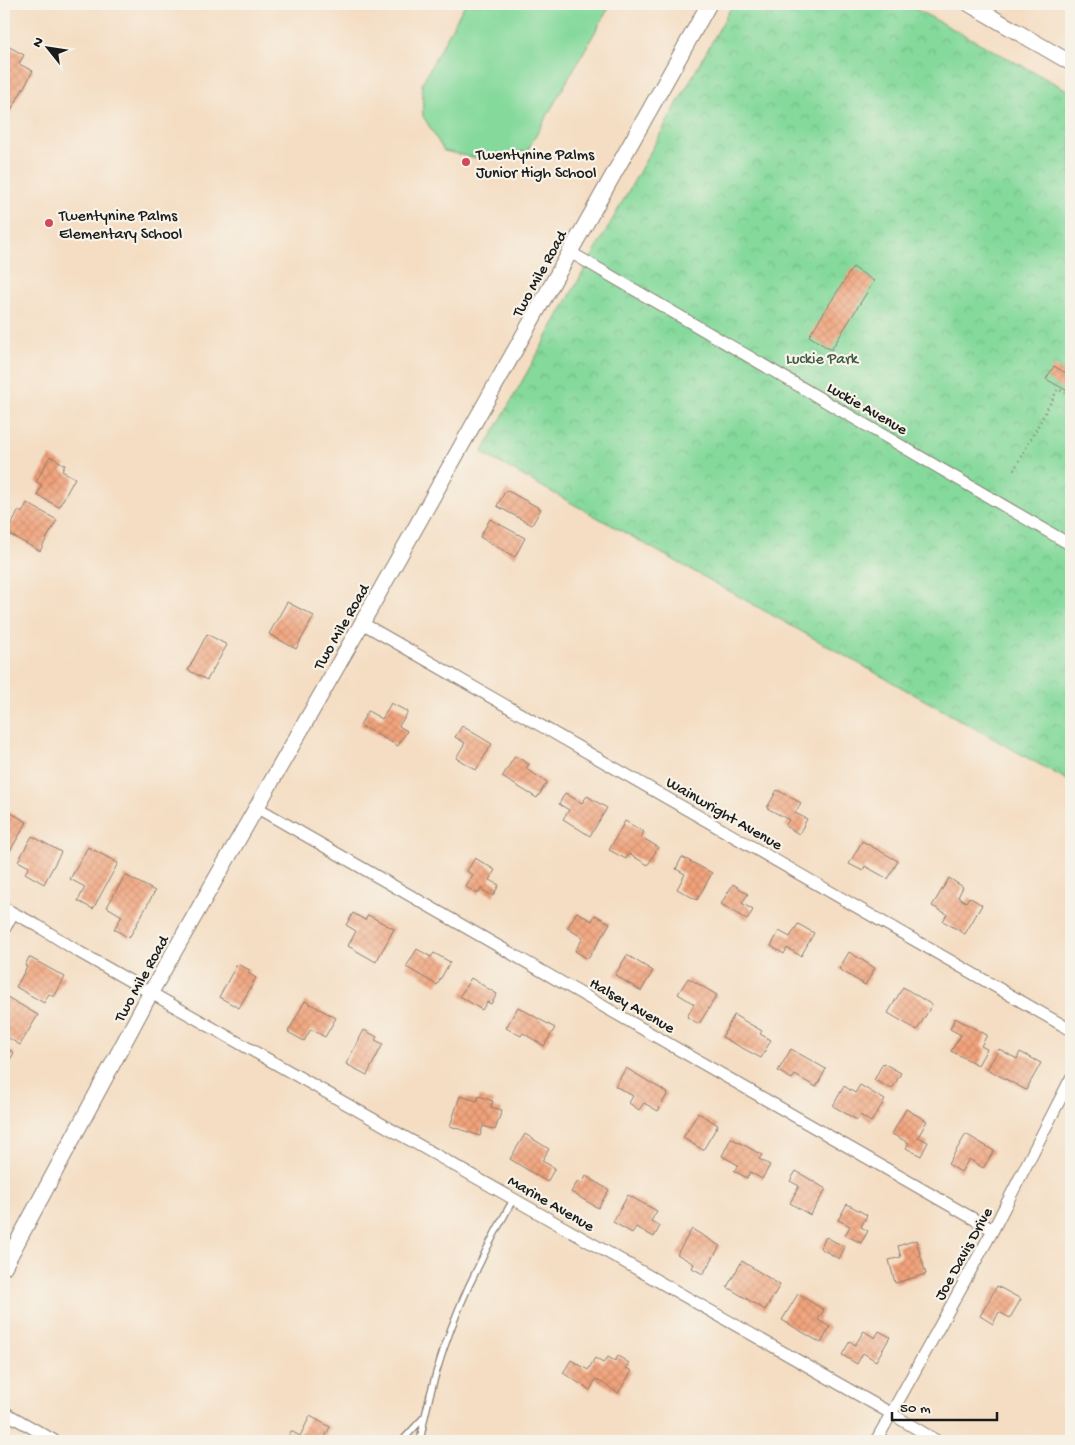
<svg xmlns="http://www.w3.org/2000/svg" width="1075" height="1445" viewBox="0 0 1075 1445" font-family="'Gochi Hand',sans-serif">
<defs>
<pattern id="park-crowns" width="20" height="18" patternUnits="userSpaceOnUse" patternTransform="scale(1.25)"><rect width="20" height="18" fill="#84d99b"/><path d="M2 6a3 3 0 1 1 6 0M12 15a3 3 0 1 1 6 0" fill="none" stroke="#71ba85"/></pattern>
<pattern id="building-cross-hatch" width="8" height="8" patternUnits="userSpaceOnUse" patternTransform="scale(1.25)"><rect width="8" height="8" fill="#f1a37b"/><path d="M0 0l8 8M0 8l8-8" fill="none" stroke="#ce8c6a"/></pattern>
</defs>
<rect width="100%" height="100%" fill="#f7f3e8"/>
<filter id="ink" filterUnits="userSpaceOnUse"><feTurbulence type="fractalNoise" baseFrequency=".02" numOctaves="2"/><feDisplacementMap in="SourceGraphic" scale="10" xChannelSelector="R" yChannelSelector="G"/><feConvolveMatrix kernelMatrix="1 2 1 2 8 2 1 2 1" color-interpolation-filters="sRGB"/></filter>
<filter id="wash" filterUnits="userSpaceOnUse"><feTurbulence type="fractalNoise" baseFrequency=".0096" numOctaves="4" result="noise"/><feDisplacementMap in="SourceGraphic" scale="20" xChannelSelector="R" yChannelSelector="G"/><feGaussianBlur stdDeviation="1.12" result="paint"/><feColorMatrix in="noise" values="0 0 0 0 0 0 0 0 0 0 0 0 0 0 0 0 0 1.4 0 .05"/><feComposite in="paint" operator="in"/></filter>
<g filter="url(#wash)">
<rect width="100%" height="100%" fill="#f4ddc2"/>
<path fill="#84d99b" stroke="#507a5c" d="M 465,4 L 611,4 L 527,151 L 482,159 L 444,151 L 423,116 L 422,83 Z"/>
<path fill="url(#park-crowns)" stroke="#507a5c" d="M 733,4 L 906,4 L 1071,92 L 1071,782 L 482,453 Z"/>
<g id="blocks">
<path fill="url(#building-cross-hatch)" d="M 4,44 L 24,55 L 19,64 L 33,71 L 4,123 L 4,75 L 7,70 L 4,68 Z
M 853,267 L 874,281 L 831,350 L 809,336 Z
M 1054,366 L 1071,376 L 1071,393 L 1046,379 Z
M 50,456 L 65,465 L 62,471 L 75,478 L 59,507 L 37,495 L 42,485 L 36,482 Z
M 506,490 L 541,509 L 532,525 L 497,506 Z
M 27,503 L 57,520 L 40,551 L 7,533 L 19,510 L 22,513 Z
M 490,519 L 525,538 L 515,557 L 480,537 Z
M 287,602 L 314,616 L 296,649 L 269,634 Z
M 207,634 L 227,645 L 207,680 L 188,670 Z
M 391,703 L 408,712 L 399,726 L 407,731 L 398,746 L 360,725 L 368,711 L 382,719 Z
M 462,726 L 492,744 L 476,770 L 456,758 L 465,743 L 455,737 Z
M 515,756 L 529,764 L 526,769 L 547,782 L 537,798 L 502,777 Z
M 777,790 L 801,803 L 795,813 L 807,819 L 799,834 L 785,826 L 789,820 L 767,808 Z
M 565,793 L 582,803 L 587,796 L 607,808 L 590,836 L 563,819 L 569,810 L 559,804 Z
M 4,809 L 27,822 L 10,851 L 4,848 Z
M 625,821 L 644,832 L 641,837 L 658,847 L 648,865 L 629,854 L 626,859 L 609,850 Z
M 32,836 L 61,852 L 44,884 L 25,873 L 29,867 L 18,861 Z
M 862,841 L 898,861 L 888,879 L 865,866 L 863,871 L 849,864 Z
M 88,847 L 118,863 L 93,909 L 78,901 L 85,887 L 70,879 Z
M 682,857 L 712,873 L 697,900 L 677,889 L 685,874 L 676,869 Z
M 475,858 L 495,870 L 489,880 L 499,885 L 493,896 L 481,889 L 478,894 L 466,887 L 473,875 L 467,871 Z
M 125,875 L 155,891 L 129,938 L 114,929 L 122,916 L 107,907 Z
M 949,878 L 963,887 L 958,897 L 966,902 L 969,897 L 982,905 L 965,934 L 943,921 L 947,914 L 932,906 Z
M 733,884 L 748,894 L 742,903 L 753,910 L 747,920 L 721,904 Z
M 577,912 L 592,921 L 595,915 L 610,923 L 588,959 L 575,951 L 583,938 L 567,928 Z
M 353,913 L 365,920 L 368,915 L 394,929 L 376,962 L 348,946 L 356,931 L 346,925 Z
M 798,924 L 814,933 L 801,956 L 787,948 L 784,954 L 771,946 L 779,931 L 790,937 Z
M 417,949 L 431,957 L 434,953 L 450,962 L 437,985 L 406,967 Z
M 849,952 L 875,968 L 865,985 L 839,969 Z
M 627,955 L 653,971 L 641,991 L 615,975 Z
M 29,957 L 65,977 L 54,997 L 49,994 L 44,1003 L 16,987 L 27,967 L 25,966 Z
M 237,964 L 250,970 L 248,973 L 256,978 L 239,1008 L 219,997 Z
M 471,978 L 497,994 L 491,1004 L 487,1002 L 482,1010 L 460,996 Z
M 688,978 L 717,995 L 699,1024 L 687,1017 L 694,1004 L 678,994 Z
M 903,987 L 932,1005 L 917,1030 L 888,1013 Z
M 7,997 L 38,1015 L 20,1045 L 4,1035 L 4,1003 Z
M 305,1001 L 336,1018 L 325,1037 L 311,1029 L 304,1041 L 288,1032 Z
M 518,1007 L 555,1028 L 544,1046 L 523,1033 L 521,1036 L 506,1028 Z
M 734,1015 L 762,1031 L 760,1034 L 771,1040 L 761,1058 L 722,1037 Z
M 955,1018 L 987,1035 L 981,1046 L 987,1049 L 978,1065 L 951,1051 L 961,1035 L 950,1029 Z
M 364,1030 L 377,1037 L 375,1040 L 383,1044 L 367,1075 L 346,1064 Z
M 4,1047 L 14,1053 L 4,1070 Z
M 791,1049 L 826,1069 L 816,1087 L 795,1075 L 792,1079 L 778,1071 Z
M 999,1049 L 1017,1059 L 1020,1052 L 1041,1063 L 1026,1090 L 987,1069 Z
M 883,1063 L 901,1073 L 892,1089 L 874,1080 Z
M 626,1068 L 668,1093 L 658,1111 L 644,1103 L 639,1110 L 629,1103 L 633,1096 L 615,1086 Z
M 860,1085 L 885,1100 L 871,1122 L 860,1115 L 857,1120 L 833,1106 L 844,1086 L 855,1093 Z
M 460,1096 L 477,1101 L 479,1096 L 493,1101 L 491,1107 L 502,1110 L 495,1130 L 483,1126 L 480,1136 L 450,1126 Z
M 906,1109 L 927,1121 L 918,1137 L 928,1142 L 921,1156 L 906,1148 L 909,1143 L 892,1134 Z
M 698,1113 L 718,1125 L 703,1150 L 683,1138 Z
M 525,1134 L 549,1149 L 542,1161 L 555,1168 L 547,1182 L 510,1159 Z
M 966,1134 L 994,1151 L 983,1168 L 969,1159 L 961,1172 L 948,1164 Z
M 731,1138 L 762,1155 L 759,1159 L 770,1165 L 762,1179 L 750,1172 L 747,1178 L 734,1171 L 738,1165 L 722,1156 Z
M 796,1171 L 826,1189 L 810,1215 L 790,1203 L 799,1186 L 790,1181 Z
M 586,1176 L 609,1190 L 598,1208 L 571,1192 L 578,1181 L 582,1184 Z
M 628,1195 L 657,1211 L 651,1221 L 660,1226 L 654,1237 L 636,1227 L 632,1233 L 613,1222 Z
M 847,1204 L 867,1215 L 861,1227 L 868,1231 L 861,1243 L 845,1235 L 850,1226 L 838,1220 Z
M 692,1229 L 720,1246 L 703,1274 L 692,1268 L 694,1264 L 677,1254 Z
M 826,1237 L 845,1247 L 839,1259 L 820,1248 Z
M 916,1240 L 926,1274 L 895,1283 L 889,1260 L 901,1257 L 898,1246 Z
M 742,1261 L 780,1285 L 765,1310 L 727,1287 Z
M 997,1286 L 1021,1299 L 1010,1318 L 999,1312 L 993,1324 L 980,1316 Z
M 798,1294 L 824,1310 L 818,1320 L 830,1327 L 821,1343 L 782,1320 Z
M 864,1331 L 875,1338 L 879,1331 L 890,1337 L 876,1361 L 863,1353 L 857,1364 L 842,1355 L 850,1341 L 855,1345 Z
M 618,1356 L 629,1363 L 626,1368 L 632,1371 L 618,1393 L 596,1379 L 590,1390 L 563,1373 L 571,1360 L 588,1370 L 595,1358 L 603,1363 L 608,1357 L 615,1361 Z
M 310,1416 L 330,1427 L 323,1441 L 286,1441 L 291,1431 L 300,1436 Z"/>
</g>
</g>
<g filter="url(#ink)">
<use href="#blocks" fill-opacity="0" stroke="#887c6f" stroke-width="1"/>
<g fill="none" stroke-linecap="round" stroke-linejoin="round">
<g stroke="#887c6f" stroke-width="8">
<path id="lane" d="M 402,1441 L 425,1416
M 420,1441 C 431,1380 452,1318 480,1263 C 490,1241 502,1220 514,1198"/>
</g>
<g stroke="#887c6f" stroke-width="13">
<path id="street" d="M 570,252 L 1071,545
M 362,623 L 1071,1030
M 256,807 L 993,1230
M 4,908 L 38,926 L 79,952 L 892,1414 L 937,1441
M 4,930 L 13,913
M 4,1412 L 55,1441
M 876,1441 L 993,1230 L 1071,1078"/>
</g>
<g stroke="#887c6f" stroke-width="17">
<path id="secondary" d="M 969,4 L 1071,63
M 4,1267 L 151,992 L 362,623 L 709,4"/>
</g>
<path stroke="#887c6f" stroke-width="2.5" stroke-dasharray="1 4" stroke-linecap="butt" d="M 1014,470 L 1058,389 L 1069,395 L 1071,391"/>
<use href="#lane" stroke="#fff" stroke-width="5.5"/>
<use href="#street" stroke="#fff" stroke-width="11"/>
<use href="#secondary" stroke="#fff" stroke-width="15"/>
</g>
</g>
<g fill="#d1495b" stroke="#f7f3e8" stroke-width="2">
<circle cx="466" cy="162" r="5"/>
<circle cx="49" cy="223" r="5"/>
</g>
<g text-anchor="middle" stroke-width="4.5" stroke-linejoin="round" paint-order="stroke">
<g font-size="16" fill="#1c1c1c" stroke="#f7f3e8" text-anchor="start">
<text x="476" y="159">Twentynine Palms<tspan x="476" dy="18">Junior High School</tspan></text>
<text x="59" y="220">Twentynine Palms<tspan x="59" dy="18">Elementary School</tspan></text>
</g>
<g font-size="16" fill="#1c1c1c" stroke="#f7f3e8">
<text transform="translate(538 273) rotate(-61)" y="6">Two Mile Road</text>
<text transform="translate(868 407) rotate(30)" y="6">Luckie Avenue</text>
<text transform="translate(340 626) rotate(-60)" y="6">Two Mile Road</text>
<text transform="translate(725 812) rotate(30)" y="6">Wainwright Avenue</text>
<text transform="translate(140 978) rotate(-61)" y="6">Two Mile Road</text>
<text transform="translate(633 1004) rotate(30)" y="6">Halsey Avenue</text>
<text transform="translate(552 1202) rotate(30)" y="6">Marine Avenue</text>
<text transform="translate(962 1253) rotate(-61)" y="6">Joe Davis Drive</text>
</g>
<g font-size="16" fill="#405e48" stroke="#f7f3e8">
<text x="822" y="363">Luckie Park</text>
</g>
</g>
<rect width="1075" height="1445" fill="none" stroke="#f7f3e8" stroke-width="20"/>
<g transform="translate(48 48) rotate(300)" stroke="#f7f3e8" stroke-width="4" paint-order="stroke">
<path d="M0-4L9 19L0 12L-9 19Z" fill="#1c1c1c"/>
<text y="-8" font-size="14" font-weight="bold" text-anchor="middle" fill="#1c1c1c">N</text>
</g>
<path d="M892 1412v8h105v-8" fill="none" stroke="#1c1c1c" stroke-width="2.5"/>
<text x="900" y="1412" font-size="15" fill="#1c1c1c" stroke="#f7f3e8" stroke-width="4" paint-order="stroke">50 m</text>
</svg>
